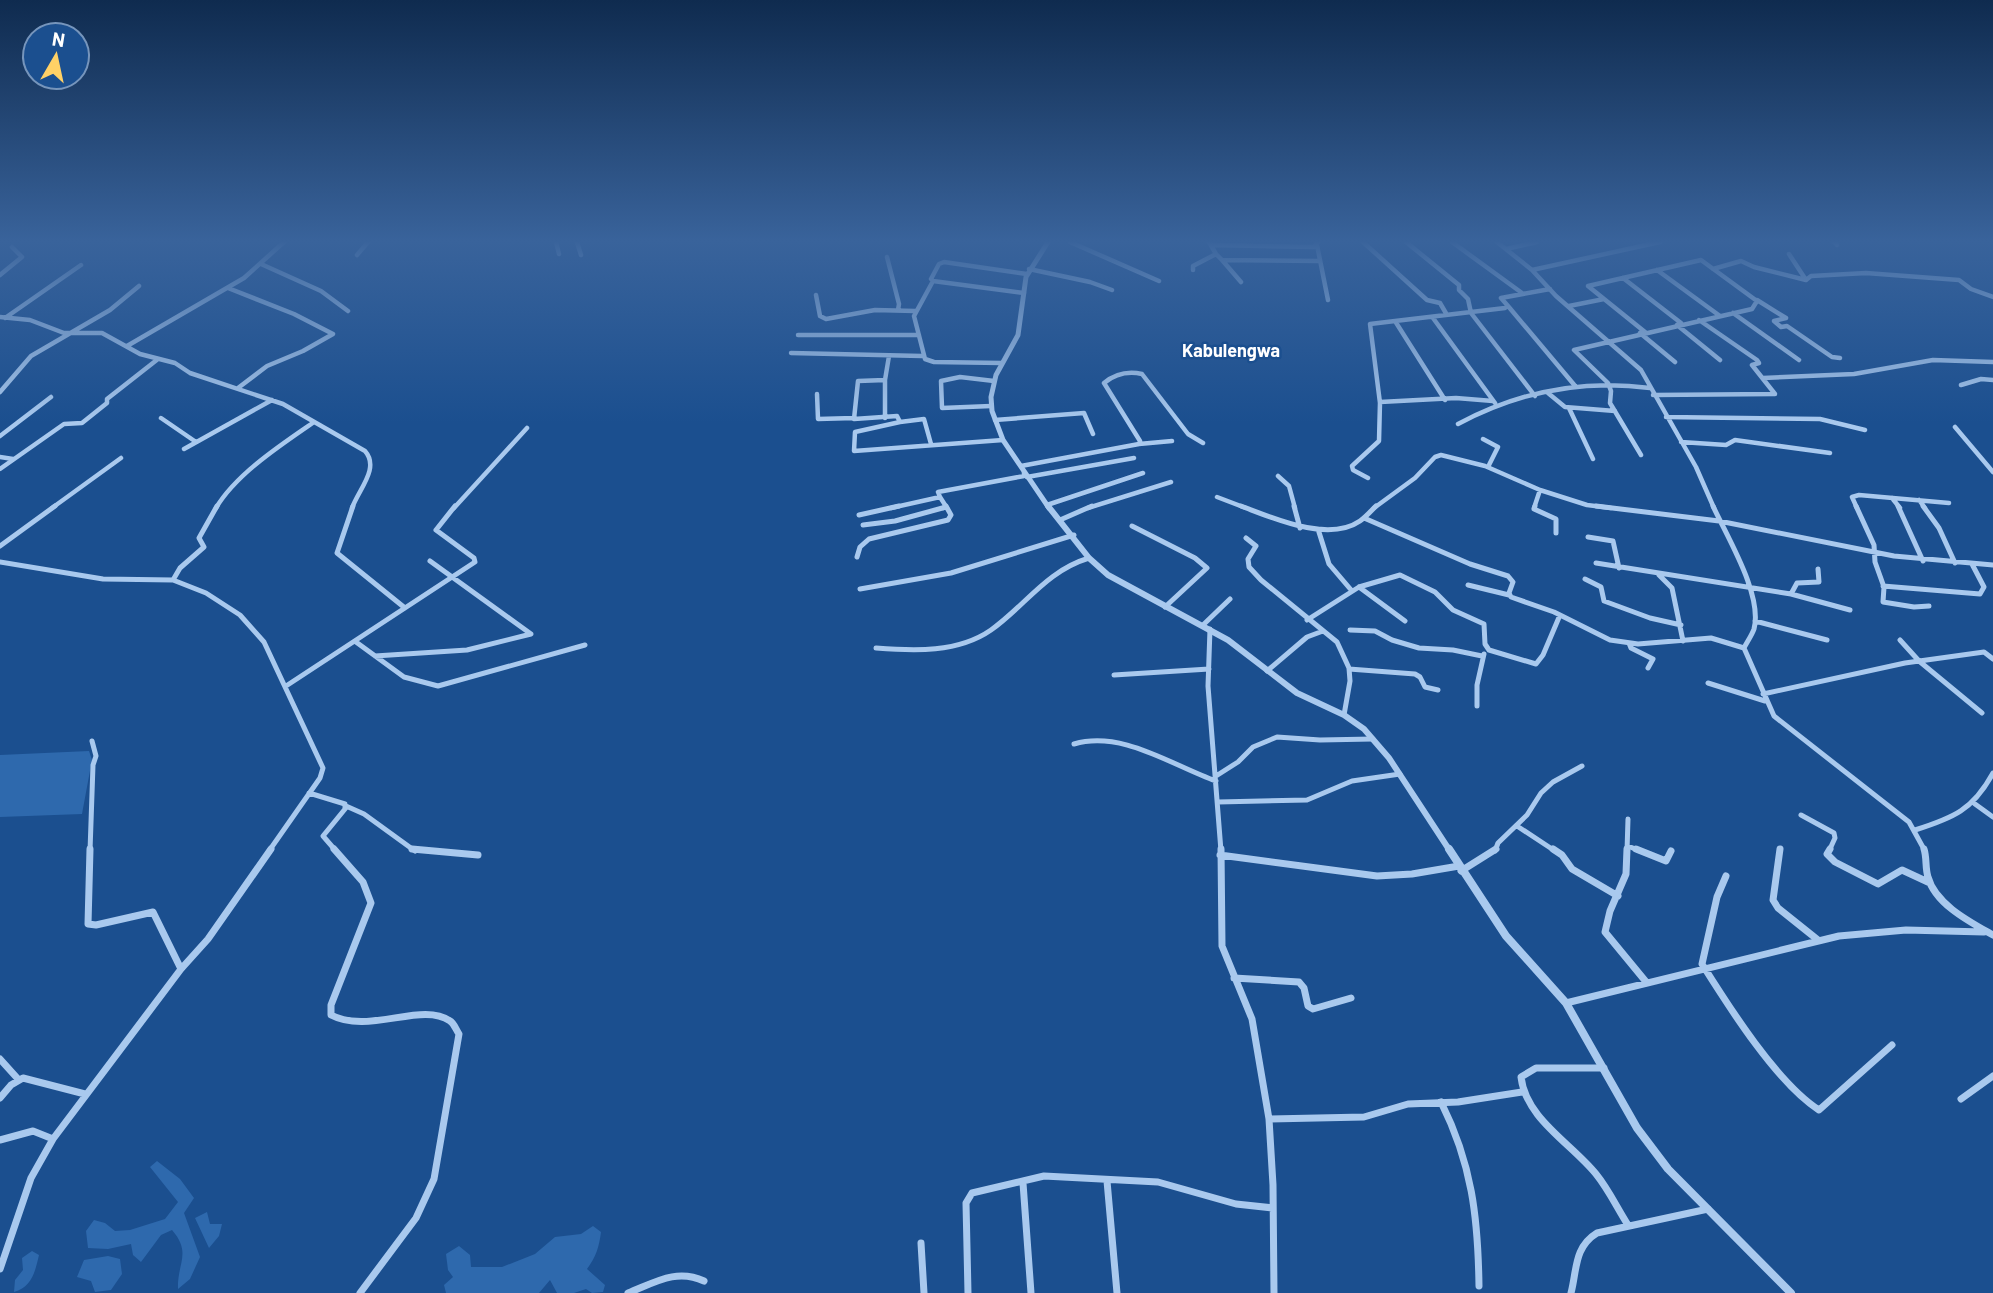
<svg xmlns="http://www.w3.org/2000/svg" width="1993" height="1293" viewBox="0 0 1993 1293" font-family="Barlow,sans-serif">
<rect width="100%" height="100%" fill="#1b4f8f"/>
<path fill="#2e69ad" d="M 89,751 L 92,760 L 82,814 L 0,817 L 0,755 Z
M 157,1161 L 180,1179 L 194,1198 L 184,1213 L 200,1257 L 190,1279 L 178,1289 C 177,1263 192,1253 172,1230 L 161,1235 L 141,1262 L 133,1255 L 131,1244 L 108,1249 L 88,1248 L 86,1231 L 94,1220 L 105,1223 L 115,1231 L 130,1230 L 165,1219 L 178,1202 L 150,1167 Z
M 207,1212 L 210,1224 L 222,1224 L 219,1236 L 209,1248 L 195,1218 Z
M 593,1226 L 601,1232 C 599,1247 596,1257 587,1269 L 605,1285 L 603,1292 L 592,1293 L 586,1289 L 574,1293 L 557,1293 L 550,1280 L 539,1293 L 446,1293 L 444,1285 L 453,1277 L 448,1270 L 446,1254 L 459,1246 L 470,1255 L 471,1267 L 502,1267 L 535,1254 L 555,1237 L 581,1234 Z
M 32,1251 L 39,1255 C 35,1272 32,1287 14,1292 L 15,1280 L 23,1270 L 22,1258 Z
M 108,1256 L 120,1259 L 122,1274 L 111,1290 L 95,1292 L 91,1281 L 77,1277 L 84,1260 Z"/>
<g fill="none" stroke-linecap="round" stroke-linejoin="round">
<path stroke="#a9c9ee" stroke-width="4.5" d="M 556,242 L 559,254
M 577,242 L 581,255
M 1070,242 L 1159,281
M 1363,242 L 1427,300 L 1440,303 L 1447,315
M 1406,242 L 1459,285 L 1459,290 L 1468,299 L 1471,313 L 1535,396
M 1452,242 L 1522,293
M 1497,242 L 1532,270 L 1556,296 L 1641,370 L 1696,467 L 1714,508
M 1834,242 L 1837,245
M 1213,245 L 1314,247 L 1318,242
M 1317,245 L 1328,300
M 1506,249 L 1537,242
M 1216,254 L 1222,260 L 1320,261
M 1789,254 L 1806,280
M 357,255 L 368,242
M 887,257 L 899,304 L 898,310
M 1222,260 L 1241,282
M 261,264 L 321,291 L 348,311
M 1029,269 L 1090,282 L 1112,290
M 1713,269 L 1741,261 L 1754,267 L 1806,280 L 1811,276 L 1866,273 L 1959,280 L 1971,289 L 1993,297
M 1193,270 L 1193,266 L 1216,254 L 1209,242
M 1532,270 L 1660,242
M 1657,270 L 1720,316
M 0,275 L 22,257 L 12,247
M 1623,278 L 1681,323
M 933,281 L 931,279 L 939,264 L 944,262 L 1027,274
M 228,288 L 294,314 L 333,334 L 303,351 L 267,366 L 238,388
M 816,295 L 820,316 L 826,319 L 875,310 L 915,311
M 1757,300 L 1786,318 L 1774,321 L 1781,327 L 1787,326 L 1832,357 L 1840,358
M 1508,306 L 1576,387
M 1569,306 L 1604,299
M 1733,313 L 1799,360
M 0,317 L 30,320 L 64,333 L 102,333 L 140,354 L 175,363 L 190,373 L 283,404 L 365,451 C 380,468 359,489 352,508
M 5,318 L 81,265
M 1433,318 L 1495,403
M 1677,325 L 1720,360
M 1640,333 L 1675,362
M 798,335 L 919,335
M 127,346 L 244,278 L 284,242
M 791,353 L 922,356
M 889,356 L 885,380 L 858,381 L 854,419 L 897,416 L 900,422 L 924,419 L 931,444
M 1002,363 L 934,362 L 925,359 L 914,316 L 933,281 L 1024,293
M 1763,378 L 1854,374 L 1933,360 L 1993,362
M 885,380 L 885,418
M 1961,385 L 1981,379 L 1993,380
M 0,392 L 31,356 L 110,310 L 139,286
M 1548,393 L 1565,407 L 1615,411
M 817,394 L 818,419 L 854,418
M 1653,395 L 1775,394 L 1752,365 L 1759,363 L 1757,360 L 1699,320
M 1445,400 L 1395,321 L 1505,308 L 1508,306 L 1501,298 L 1550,289
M 1380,403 L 1370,324 L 1395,321
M 991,406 L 942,408 L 941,381 L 960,377 L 994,381
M 1569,408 L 1593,459
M 1666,417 L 1820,419 L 1865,430
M 161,418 L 196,442
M 995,420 L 1084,413 L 1093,434
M 900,422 L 855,432 L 854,451 L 1003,440
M 1458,424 C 1518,392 1583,379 1650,388
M 1955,427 L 1993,472
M 0,436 L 51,397
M 1483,439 L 1498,447 L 1488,467
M 1681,442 L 1726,445 L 1735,440 L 1830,453
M 1139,444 L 1172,441
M 184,449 L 272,400
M 1641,455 L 1610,403 L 1611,391 L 1608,383 L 1574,350 L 1752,309 L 1757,301 L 1701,260 L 1588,286 L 1645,332
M 0,457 L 13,459
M 1021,466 L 1139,444 L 1140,441 L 1104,383 C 1115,374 1128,371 1142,374 L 1188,434 L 1203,443
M 0,469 L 64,424 L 82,423 L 107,403 L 107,399 L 158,359
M 1278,476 L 1289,486 L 1295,508
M 1027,477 L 1134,458
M 1368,478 L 1353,470 L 1352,466 L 1379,441 L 1380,402 L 1456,398 L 1493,401
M 940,497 L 947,508
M 1217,497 L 1246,508
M 1892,498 L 1900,508
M 1919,500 L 1925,508
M 1047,505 L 1143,473
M 52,508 L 121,458
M 216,508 C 236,474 282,444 314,422
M 454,508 L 527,428
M 891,508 L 940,497 L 938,492 L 1024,476 L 1024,472
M 943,508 L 946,507
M 1088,508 L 1171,482
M 1374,508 L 1415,478 L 1435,457 L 1441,455 L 1485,466 L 1540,490 L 1587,505 L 1611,508
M 1534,508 L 1540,490
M 1857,508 L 1852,497 L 1859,495 L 1949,503"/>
<path stroke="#a9c9ee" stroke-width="5" d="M 353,506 L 337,553 L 405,608
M 1241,506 C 1273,518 1328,543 1360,521 C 1366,517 1371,511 1376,506
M 1294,506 L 1300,528
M 1535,506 L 1534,509 L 1556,519 L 1556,533
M 1596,506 L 1719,521 L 1894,556 L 1993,565
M 1713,506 C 1727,537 1763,595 1754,629 C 1752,635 1747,642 1744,648 L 1774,716 L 1909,822 L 1925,851
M 1856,506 L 1874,545 L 1875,562 L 1884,587 L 1883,602 L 1914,607 L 1929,606
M 1898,506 L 1923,561
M 1923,506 L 1939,528 L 1955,563
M 859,515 L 899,506
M 1364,518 L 1470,564 L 1508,576 L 1513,582 L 1509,593 L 1511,597 L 1554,612 L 1610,640 L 1638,644 L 1711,638 L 1744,648
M 1060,520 L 1092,506
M 863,525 L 895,521 L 946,507
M 1132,526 L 1195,558 L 1207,568 L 1165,607
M 1318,529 L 1329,564 L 1352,591
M 1588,537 L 1613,541 L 1619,568
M 1246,538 L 1256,546 L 1248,559 L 1249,567 L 1261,580 L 1337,642 L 1349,668 L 1350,681 L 1344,715
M 0,546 L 55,506
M 857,557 L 860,547 L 869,539 L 948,520 L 951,515 L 946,506
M 0,562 L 103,579 L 173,580 L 206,593 L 240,615 L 264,642 L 323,768 L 320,778 L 269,851
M 1596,563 L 1791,594 L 1850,610
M 1659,575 L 1672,588 L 1683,641
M 1585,579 L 1601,587 L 1604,601 L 1650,618 L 1681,625
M 173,580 L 180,568 L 204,547 L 199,538 L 217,506
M 1468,585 L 1509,595
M 1883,586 L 1980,594 L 1984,587 L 1972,564
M 1359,587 L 1405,621
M 860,589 L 951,573 L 1074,535
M 1791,594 L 1797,583 L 1819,582 L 1818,569
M 1307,620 L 1359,587 L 1400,575 L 1435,592 L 1453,610 L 1484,624 L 1485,644 L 1489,650 L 1536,664 L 1543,655 L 1560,615
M 1755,621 L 1827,640
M 1203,625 L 1230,599
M 1210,629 L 1208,686 L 1221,851
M 1350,630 L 1375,631 L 1392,640 L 1419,648 L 1453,650 L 1482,656
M 1900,640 L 1919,661 L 1982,713
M 356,642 L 404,677 L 438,686 L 585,645
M 1629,643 L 1631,648 L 1653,659 L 1648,668
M 876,648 C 914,651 958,653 991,630 C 1025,606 1046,571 1089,558
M 375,656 L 467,650 L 531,634 L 430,561
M 1349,669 L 1415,674 L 1420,677 L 1425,687 L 1438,690
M 1267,671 L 1307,637 L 1323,631
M 1114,675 L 1209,669
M 1708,683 L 1765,701
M 286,686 L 475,562 L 474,558 L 436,530 L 455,506
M 1763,694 L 1905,663 L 1984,652 L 1993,659
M 1477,706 L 1477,685 L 1484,654
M 1074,744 C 1122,730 1171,765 1216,781
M 1216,776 L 1238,762 L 1253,747 L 1277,737 L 1320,740 L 1373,739
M 309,793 L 345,804 L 345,809 L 323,836 L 336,851
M 1218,802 L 1307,800 L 1352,781 L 1400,774
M 1975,804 L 1993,817
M 346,806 L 364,814 L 415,851
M 1801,815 L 1834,833 L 1835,838 L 1829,851
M 1517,826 L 1555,851
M 1915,830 C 1953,818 1973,810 1993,773
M 1628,846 L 1640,851
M 90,851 L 93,765 L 96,756 L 92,741
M 1495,851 L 1498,843 L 1527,815 L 1541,793 L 1553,782 L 1582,766
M 1627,851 L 1628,819"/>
<path stroke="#a9c9ee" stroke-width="7" d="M 90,849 L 88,924 L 96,925 L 153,912 L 181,969
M 334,849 L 363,882 L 371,903 L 331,1005 L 331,1015 C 369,1035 422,1001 450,1021 C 454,1023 456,1030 459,1034 L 434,1179 L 416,1218 L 360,1293
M 412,849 L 478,855
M 1221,849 L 1222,946 L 1252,1019 L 1269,1119 L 1273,1185 L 1274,1293
M 1553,849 L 1562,855 L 1572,869 L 1618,896
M 1627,849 L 1626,874 L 1610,911 L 1605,932 L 1647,983
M 1636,849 L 1666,861 L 1671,851
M 1780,849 L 1773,900 L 1778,908 L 1818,940
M 1830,849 L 1827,854 L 1835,862 L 1878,884 L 1902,870 L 1930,883
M 1924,849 C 1927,858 1925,868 1928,877 C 1935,904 1970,922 1993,935
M 1220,855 L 1377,876 L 1412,874 L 1459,866
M 1461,871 L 1496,849
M 1726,876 L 1717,897 L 1702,964 C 1729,1007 1777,1083 1819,1110 L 1892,1045
M 1234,978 L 1299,982 L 1304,988 L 1308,1006 L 1313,1009 L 1351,998
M 1566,1003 L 1839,936 L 1906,930 L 1984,932
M 0,1059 L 18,1079
M 1604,1068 L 1536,1068 L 1521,1077 C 1526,1119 1571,1143 1596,1174 C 1609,1190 1617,1208 1628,1225
M 0,1098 L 11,1085 L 23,1078 L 85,1094
M 1961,1099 L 1993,1076
M 1441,1102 C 1472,1164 1478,1217 1479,1286
M 1269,1119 L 1364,1117 L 1408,1104 L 1458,1102 L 1522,1092
M 0,1140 L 33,1131 L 53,1139
M 1107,1181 L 1117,1293
M 1023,1183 L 1031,1293
M 921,1243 L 924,1293
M 0,1269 L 31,1178 L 53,1139 L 181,969 L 208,939 L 271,849
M 628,1293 C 654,1283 676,1268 704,1281
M 968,1293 L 966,1203 L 972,1193 L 1044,1176 L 1158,1182 L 1236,1204 L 1273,1208
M 1571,1293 C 1577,1270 1574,1247 1597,1233 L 1708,1209"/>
<path stroke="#a9c9ee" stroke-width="5" d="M 1048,242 L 1026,277 L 1018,335 L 996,375 L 991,397 L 992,411 L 1003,440 L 1049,508"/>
<path stroke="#a9c9ee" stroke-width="6" d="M 1048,506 L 1089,558 L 1108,575 L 1228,640 L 1297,693 L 1344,715 L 1364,729 L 1389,758 L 1450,851"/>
<path stroke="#a9c9ee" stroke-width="8" d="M 1449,849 L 1506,936 L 1566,1003 L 1637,1128 L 1668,1169 L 1791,1293"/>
</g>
<linearGradient id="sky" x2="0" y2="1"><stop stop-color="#0f2b4f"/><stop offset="0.57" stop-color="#39639b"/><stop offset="1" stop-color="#39639b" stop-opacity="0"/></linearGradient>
<rect width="1993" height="423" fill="url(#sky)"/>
<g text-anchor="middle" stroke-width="5" stroke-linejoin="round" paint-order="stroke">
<g font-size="18" font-weight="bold" fill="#fff" stroke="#1b4f8f">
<text x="1231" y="357">Kabulengwa</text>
</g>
</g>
<g transform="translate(56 56) rotate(9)"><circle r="33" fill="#1b4f8f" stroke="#7695bc" stroke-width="2"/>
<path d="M0-5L12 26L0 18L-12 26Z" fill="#ffd166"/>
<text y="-10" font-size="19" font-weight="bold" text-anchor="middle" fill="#ffffff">N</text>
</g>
</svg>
